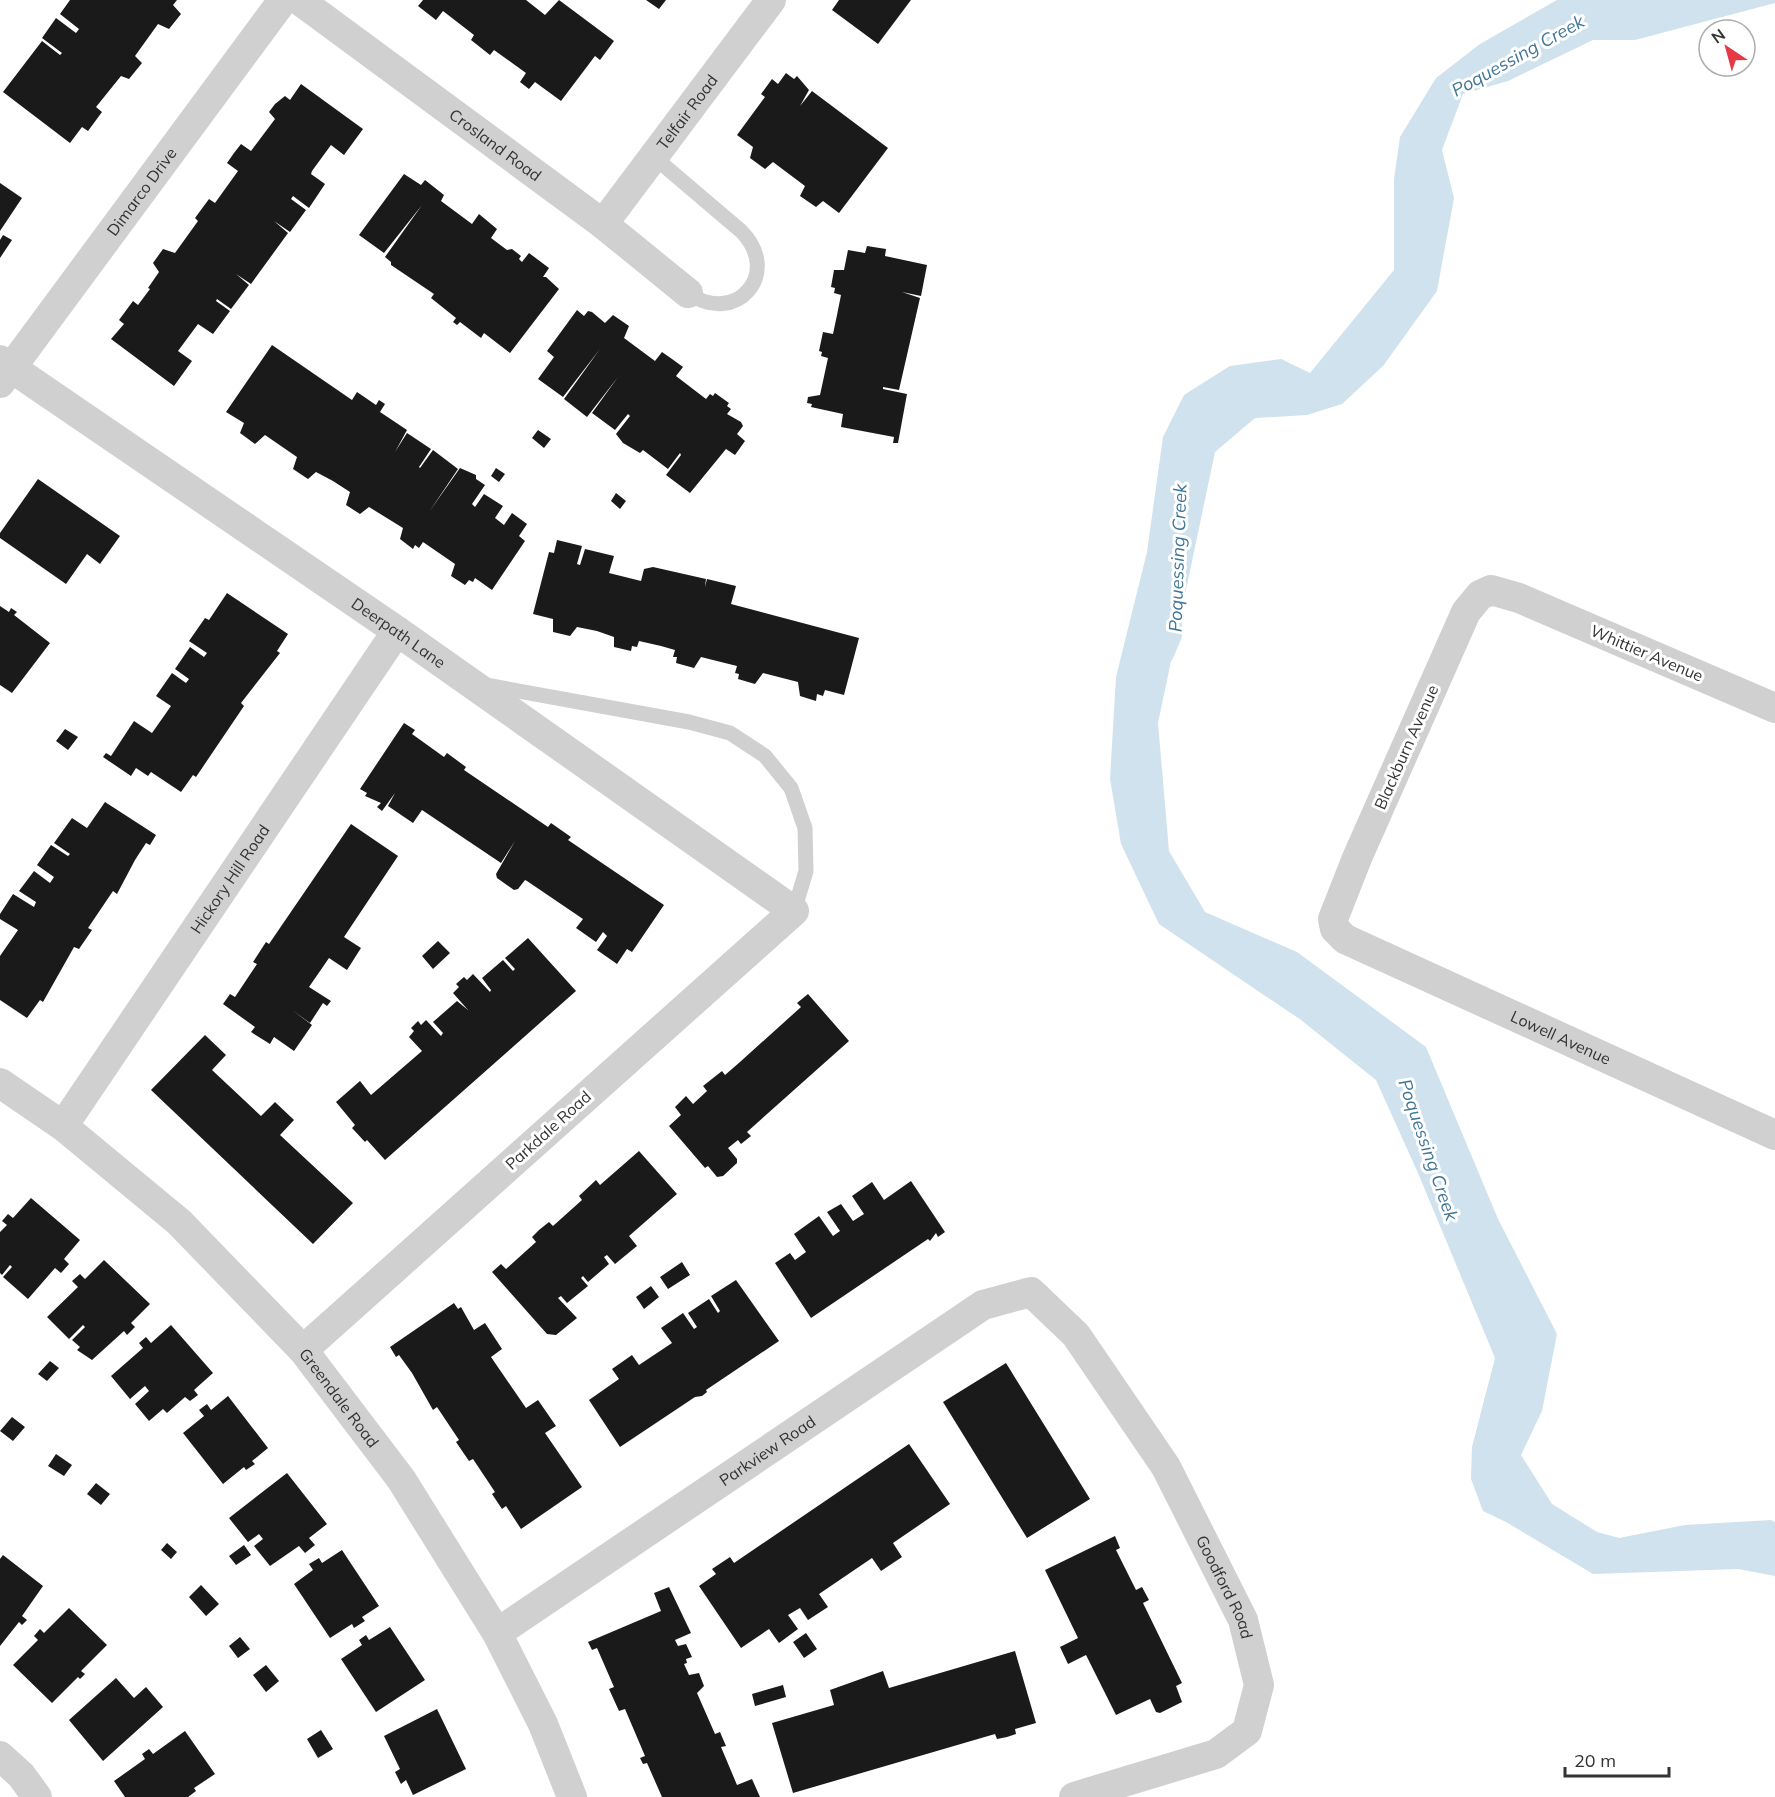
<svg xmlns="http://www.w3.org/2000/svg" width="1775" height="1797" viewBox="0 0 1775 1797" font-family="Mulish,sans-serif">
<rect width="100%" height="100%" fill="#fff"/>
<path fill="#cfe2ee" d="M 1557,0 L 1775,0 L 1775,3 L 1635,40 L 1593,40 L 1508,81 L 1463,94 L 1442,150 L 1454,198 L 1437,291 L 1383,366 L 1342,404 L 1307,415 L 1255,418 L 1215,452 L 1158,723 L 1169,851 L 1205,912 L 1297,952 L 1426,1047 L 1498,1219 L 1557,1334 L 1542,1411 L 1521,1455 L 1552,1504 L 1597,1532 L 1619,1538 L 1685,1525 L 1771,1520 L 1775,1522 L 1775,1576 L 1738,1569 L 1593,1574 L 1506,1522 L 1483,1511 L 1471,1479 L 1472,1447 L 1495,1358 L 1418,1173 L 1376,1080 L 1301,1020 L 1159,924 L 1121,844 L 1110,779 L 1116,677 L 1147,552 L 1163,437 L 1184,395 L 1230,366 L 1281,359 L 1310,373 L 1394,270 L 1394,179 L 1400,137 L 1436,78 L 1480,44 Z"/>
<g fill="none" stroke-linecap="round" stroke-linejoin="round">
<path stroke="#cfe2ee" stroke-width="10" d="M 1168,657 L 1177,636 L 1177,614"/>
</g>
<path fill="#1a1a1a" d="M 70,0 L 177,0 L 173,5 L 181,14 L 169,29 L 158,24 L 135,56 L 142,63 L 129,79 L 121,76 L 96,107 L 102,112 L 88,131 L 82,127 L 70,143 L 3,92 L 42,41 L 60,55 L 62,53 L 42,38 L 56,18 L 76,33 L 79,29 L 60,14 Z
M 423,0 L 526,0 L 545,15 L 559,0 L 614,41 L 600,60 L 595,56 L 561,101 L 535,82 L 529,89 L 520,82 L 526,73 L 494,50 L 490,55 L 471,40 L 474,35 L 443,11 L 436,20 L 418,6 Z
M 646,0 L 666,0 L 659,9 Z
M 839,0 L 911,0 L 878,44 L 832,10 Z
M 786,73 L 794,79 L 797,76 L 809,90 L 800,106 L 812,91 L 888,148 L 839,213 L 823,201 L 816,207 L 800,196 L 805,186 L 773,162 L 765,169 L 750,158 L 753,147 L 737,135 L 765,97 L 761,94 L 772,79 L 778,84 Z
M 301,84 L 363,129 L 344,155 L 331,145 L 312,171 L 311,174 L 325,184 L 309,208 L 293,196 L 291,199 L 306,210 L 290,232 L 274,221 L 288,233 L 251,284 L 236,274 L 249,285 L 231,309 L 217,299 L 216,301 L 230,311 L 213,334 L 198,324 L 178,351 L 192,361 L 174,386 L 111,339 L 124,324 L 119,320 L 133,301 L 138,305 L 150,289 L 148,288 L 159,272 L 153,263 L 163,249 L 175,253 L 198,221 L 195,218 L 209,199 L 215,203 L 238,171 L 227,163 L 234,153 L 241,144 L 251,151 L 275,119 L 269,112 L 275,104 L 285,96 L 290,100 Z
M 404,174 L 421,185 L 425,180 L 444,195 L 441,201 L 472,224 L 479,214 L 497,229 L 491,238 L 507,250 L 512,249 L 521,256 L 519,259 L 522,262 L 529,253 L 549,268 L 543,277 L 546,277 L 559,289 L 510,353 L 484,333 L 481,338 L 460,322 L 457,325 L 453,322 L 456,318 L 431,298 L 434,294 L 391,265 L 391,262 L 385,257 L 422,205 L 384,253 L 359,235 Z
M 0,183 L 22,198 L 0,231 Z
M 3,235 L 12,240 L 0,258 L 0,240 Z
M 867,246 L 886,249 L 885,256 L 927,265 L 921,296 L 902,292 L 920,298 L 899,390 L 883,387 L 883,389 L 907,394 L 898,443 L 893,443 L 894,437 L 841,427 L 843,414 L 811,407 L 812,404 L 807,403 L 808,397 L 820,395 L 828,358 L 821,356 L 822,352 L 819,351 L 823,332 L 833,334 L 837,315 L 841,295 L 834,293 L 835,288 L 831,287 L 834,270 L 844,270 L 848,250 L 865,253 Z
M 577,310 L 584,316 L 588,311 L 592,312 L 605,323 L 613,315 L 629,326 L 624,338 L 655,361 L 662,352 L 672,359 L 683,367 L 676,376 L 706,399 L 710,394 L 713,396 L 715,393 L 729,403 L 727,406 L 731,409 L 727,414 L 741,422 L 743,426 L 737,434 L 745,441 L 735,455 L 726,449 L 690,493 L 666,475 L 681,455 L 680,453 L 668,469 L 643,450 L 640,453 L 623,443 L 616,434 L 630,416 L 628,414 L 615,430 L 592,413 L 618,377 L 587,417 L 564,399 L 600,349 L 563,397 L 538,379 L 554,357 L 547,351 Z
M 272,345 L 352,400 L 357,392 L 376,405 L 379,400 L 385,404 L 380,412 L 407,430 L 395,452 L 407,433 L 431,449 L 419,467 L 420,468 L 433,450 L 458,469 L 429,512 L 460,468 L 476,475 L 476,479 L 485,485 L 472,504 L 475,507 L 484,494 L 503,506 L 495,518 L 504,525 L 512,513 L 527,524 L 519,536 L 525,541 L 492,590 L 475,578 L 473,582 L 469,580 L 465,585 L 451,576 L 455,564 L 423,542 L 419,548 L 415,545 L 413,549 L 400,539 L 403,528 L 369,507 L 360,514 L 346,505 L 350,492 L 333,481 L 316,472 L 308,479 L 293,469 L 297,457 L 265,435 L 255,444 L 240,433 L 244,423 L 226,412 Z
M 538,430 L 551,439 L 544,448 L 532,438 Z
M 496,468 L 505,474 L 499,482 L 491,476 Z
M 38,479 L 120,536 L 100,564 L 87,554 L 66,584 L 0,538 L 0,533 Z
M 616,493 L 626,501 L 620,509 L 611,501 Z
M 557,540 L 582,546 L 577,564 L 580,565 L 585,549 L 614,556 L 609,573 L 641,581 L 644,569 L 653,567 L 706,579 L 705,587 L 707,579 L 736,586 L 731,604 L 859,638 L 844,695 L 825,690 L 823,696 L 817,694 L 816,701 L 800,696 L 798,682 L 763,673 L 755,684 L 738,679 L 739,674 L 735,673 L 737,666 L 701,657 L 694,668 L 676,663 L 677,657 L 673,657 L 675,650 L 661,646 L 639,641 L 637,647 L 632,646 L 631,651 L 614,647 L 614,637 L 597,631 L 577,627 L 570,636 L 553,632 L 553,619 L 533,614 L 549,552 L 554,553 Z
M 227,593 L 288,634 L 277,651 L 280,653 L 241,703 L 244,706 L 196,777 L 193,775 L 181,792 L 151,772 L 148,776 L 136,768 L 131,776 L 103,757 L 106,753 L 111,756 L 134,721 L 152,733 L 171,706 L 156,696 L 172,673 L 186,683 L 189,679 L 175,669 L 190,647 L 204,657 L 207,653 L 189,641 L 205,618 L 209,620 Z
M 0,606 L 9,612 L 11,608 L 17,612 L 14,615 L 50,643 L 12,693 L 0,685 Z
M 404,723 L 415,730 L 412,734 L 444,757 L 447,753 L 466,767 L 464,770 L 548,827 L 551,823 L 571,837 L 568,840 L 664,905 L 632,952 L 627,949 L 617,964 L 597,950 L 607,936 L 603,932 L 596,942 L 576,928 L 583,919 L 527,881 L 525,880 L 518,889 L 514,890 L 497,878 L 496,874 L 515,841 L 501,863 L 422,810 L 413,823 L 388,806 L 395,793 L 382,811 L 377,807 L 381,803 L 365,796 L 367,793 L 360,789 Z
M 65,729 L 78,737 L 68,750 L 56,741 Z
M 105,802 L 156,835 L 150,845 L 146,843 L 135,860 L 117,894 L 113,891 L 88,928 L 92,930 L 79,949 L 74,947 L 43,1002 L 40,1000 L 27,1018 L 0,1000 L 0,956 L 18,930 L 0,919 L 0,914 L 13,894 L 34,907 L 36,902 L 19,891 L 34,871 L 50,883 L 54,877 L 37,865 L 51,845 L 68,856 L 70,854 L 54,843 L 72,818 L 87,828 Z
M 351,824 L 398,856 L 344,937 L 361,948 L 347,970 L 329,958 L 309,987 L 331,1001 L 327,1006 L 323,1003 L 310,1023 L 292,1010 L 312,1025 L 294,1051 L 274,1037 L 270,1044 L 251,1032 L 255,1027 L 223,1004 L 230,994 L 235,997 L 257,964 L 253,962 L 266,942 L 269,944 Z
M 528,938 L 576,991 L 385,1160 L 367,1140 L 365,1142 L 352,1128 L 355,1125 L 336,1102 L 360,1081 L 371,1095 L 422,1051 L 409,1037 L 414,1031 L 411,1028 L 418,1021 L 421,1025 L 426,1020 L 441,1036 L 443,1033 L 433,1022 L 457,1001 L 468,1010 L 453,993 L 459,987 L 456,984 L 464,977 L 467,980 L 473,974 L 490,992 L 491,990 L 482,978 L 503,960 L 513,971 L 515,969 L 505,958 Z
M 438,941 L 450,953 L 433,969 L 422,956 Z
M 808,994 L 849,1041 L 747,1132 L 751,1136 L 741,1144 L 738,1140 L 728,1148 L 737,1159 L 737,1163 L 723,1176 L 717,1177 L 708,1166 L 705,1168 L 669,1126 L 681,1115 L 675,1107 L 686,1096 L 693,1104 L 707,1091 L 703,1086 L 722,1071 L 725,1075 L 740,1062 L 801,1007 L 797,1003 Z
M 205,1035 L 226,1055 L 212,1070 L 261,1116 L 275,1102 L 294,1120 L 280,1135 L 353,1203 L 313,1244 L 151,1090 Z
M 639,1151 L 677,1194 L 629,1236 L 637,1246 L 615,1264 L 607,1255 L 604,1257 L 609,1264 L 588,1282 L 583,1276 L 581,1278 L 588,1286 L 567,1303 L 561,1296 L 558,1298 L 577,1318 L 556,1335 L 547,1334 L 492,1272 L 501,1264 L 506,1269 L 536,1242 L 532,1237 L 539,1230 L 549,1222 L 553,1226 L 582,1200 L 579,1196 L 596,1180 L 600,1185 Z
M 911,1181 L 945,1232 L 938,1237 L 936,1233 L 930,1241 L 928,1239 L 811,1318 L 775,1263 L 790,1253 L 795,1260 L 806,1252 L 794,1234 L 819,1216 L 833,1236 L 840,1231 L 827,1212 L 841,1204 L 853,1221 L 864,1214 L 852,1196 L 872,1182 L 884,1200 Z
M 31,1198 L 80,1240 L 64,1259 L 69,1264 L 61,1273 L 55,1268 L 28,1299 L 3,1277 L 12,1267 L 10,1265 L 2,1275 L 0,1273 L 0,1232 L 7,1225 L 2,1221 L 8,1214 L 13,1218 Z
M 104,1260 L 150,1304 L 131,1323 L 135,1327 L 127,1335 L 124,1331 L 92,1360 L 77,1350 L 80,1347 L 72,1340 L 85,1327 L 83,1325 L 69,1339 L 47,1317 L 78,1287 L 72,1281 L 80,1274 L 85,1279 Z
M 682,1262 L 690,1275 L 668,1289 L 660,1277 Z
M 736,1280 L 779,1341 L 706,1390 L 707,1392 L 702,1396 L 695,1397 L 620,1447 L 589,1400 L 619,1379 L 612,1369 L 632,1355 L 639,1365 L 672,1343 L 661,1328 L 683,1313 L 694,1329 L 697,1327 L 688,1313 L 709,1299 L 718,1313 L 720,1311 L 711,1296 Z
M 651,1286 L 659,1297 L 644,1309 L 636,1297 Z
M 454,1303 L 458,1309 L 461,1307 L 474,1330 L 485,1323 L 502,1349 L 491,1357 L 526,1408 L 538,1400 L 556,1426 L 545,1433 L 582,1487 L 521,1529 L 506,1506 L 502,1509 L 492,1494 L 495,1492 L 473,1459 L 469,1461 L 456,1442 L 459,1440 L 437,1407 L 433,1410 L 412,1373 L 399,1355 L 396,1357 L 390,1347 Z
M 171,1325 L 213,1373 L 194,1390 L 198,1395 L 190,1401 L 185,1397 L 167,1413 L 163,1409 L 149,1421 L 135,1404 L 149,1391 L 145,1386 L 130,1399 L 111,1376 L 143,1348 L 139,1343 L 146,1337 L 151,1343 Z
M 50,1361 L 59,1368 L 47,1381 L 38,1374 Z
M 1006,1363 L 1090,1499 L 1027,1538 L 943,1402 Z
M 228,1396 L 268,1448 L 252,1461 L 255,1464 L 246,1470 L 244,1467 L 223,1484 L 183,1433 L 204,1416 L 199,1410 L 207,1404 L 211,1410 Z
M 12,1417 L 25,1427 L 13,1441 L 0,1431 Z
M 909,1444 L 950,1504 L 893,1543 L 902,1557 L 881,1571 L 872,1558 L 819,1594 L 828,1607 L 808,1620 L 800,1608 L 788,1615 L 798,1629 L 779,1643 L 769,1629 L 741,1648 L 699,1586 L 716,1574 L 712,1569 L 730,1557 L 734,1563 Z
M 56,1454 L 72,1465 L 64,1476 L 48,1466 Z
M 287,1473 L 327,1524 L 309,1538 L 315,1545 L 305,1553 L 299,1546 L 270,1566 L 254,1546 L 263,1539 L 259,1534 L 248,1542 L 229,1518 Z
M 96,1483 L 110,1494 L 101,1505 L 87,1494 Z
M 1115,1536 L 1120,1548 L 1116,1550 L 1136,1590 L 1142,1587 L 1149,1600 L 1143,1603 L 1182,1683 L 1176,1686 L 1182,1702 L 1160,1713 L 1156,1712 L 1150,1699 L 1116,1715 L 1086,1655 L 1068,1664 L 1060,1647 L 1078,1638 L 1045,1570 Z
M 167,1543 L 177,1552 L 171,1559 L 161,1550 Z
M 244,1545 L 251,1555 L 236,1565 L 229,1556 Z
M 342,1550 L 379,1606 L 362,1617 L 365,1621 L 354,1628 L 352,1624 L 330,1638 L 294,1584 L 313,1570 L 309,1564 L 319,1558 L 322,1563 Z
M 3,1555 L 43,1586 L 22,1616 L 27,1620 L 22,1625 L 19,1622 L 0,1646 L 0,1559 Z
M 201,1585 L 219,1604 L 206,1616 L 189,1597 Z
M 669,1587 L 691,1633 L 675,1640 L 678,1646 L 686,1644 L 692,1657 L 686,1659 L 687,1663 L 684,1664 L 689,1675 L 699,1673 L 704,1686 L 697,1693 L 715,1734 L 720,1732 L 726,1746 L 721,1747 L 737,1785 L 752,1779 L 760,1797 L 662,1797 L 647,1763 L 643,1764 L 640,1758 L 645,1756 L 625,1709 L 619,1711 L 609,1689 L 614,1687 L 597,1648 L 592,1650 L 588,1642 L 661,1611 L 654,1593 Z
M 69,1608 L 107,1645 L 81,1671 L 85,1674 L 80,1679 L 78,1677 L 52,1703 L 13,1665 L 38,1640 L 34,1636 L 40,1629 L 44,1633 Z
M 390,1627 L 425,1680 L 376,1712 L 341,1659 L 362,1645 L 359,1640 L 366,1635 L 369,1640 Z
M 806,1633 L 817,1649 L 804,1658 L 793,1642 Z
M 240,1637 L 250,1649 L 238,1658 L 229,1646 Z
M 1015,1651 L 1036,1723 L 1015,1729 L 1016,1734 L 1007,1737 L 997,1739 L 995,1734 L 793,1793 L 772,1723 L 834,1705 L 830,1690 L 883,1671 L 889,1688 Z
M 266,1665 L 279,1681 L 266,1692 L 253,1675 Z
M 116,1678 L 134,1698 L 146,1687 L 163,1707 L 103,1761 L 69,1720 Z
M 783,1685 L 786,1697 L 755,1706 L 752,1694 Z
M 437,1709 L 466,1769 L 413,1795 L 406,1780 L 401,1784 L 395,1772 L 400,1769 L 384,1736 Z
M 321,1730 L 333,1749 L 318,1758 L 307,1739 Z
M 185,1731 L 215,1774 L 194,1788 L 196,1791 L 188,1797 L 125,1797 L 114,1781 L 145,1759 L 142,1754 L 149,1749 L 153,1754 Z"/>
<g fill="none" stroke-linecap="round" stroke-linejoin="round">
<path stroke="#d0d0d0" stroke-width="15" d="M 654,157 L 741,231 C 783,273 736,327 688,293
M 486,685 L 689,722 L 730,733 L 765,756 L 791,788 L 805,828 L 806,871 L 794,911"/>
<g stroke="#d0d0d0" stroke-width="30">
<path id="s1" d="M 299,0 L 603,224 L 688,293"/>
<path id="s2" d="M 603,224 L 771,0"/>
<path id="s3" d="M 0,360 L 397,631 L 794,911 L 303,1350"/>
<path id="s4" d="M 0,383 L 283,0"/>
<path id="s5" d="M 1775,708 L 1519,598 L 1491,590 L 1480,595 L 1466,612 L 1357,858 L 1333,919 L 1335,929 L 1345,939 L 1775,1135"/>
<path id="s6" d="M 0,1083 L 63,1126 L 179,1222 L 303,1350 L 401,1479 L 497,1633 L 543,1724 L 572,1797"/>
<path id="s7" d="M 63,1126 L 397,631"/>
<path id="s8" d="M 497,1633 L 983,1305 L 1031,1292 L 1076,1335 L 1166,1467 L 1243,1620 L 1259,1685 L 1247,1731 L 1216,1754 L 1074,1797"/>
<path d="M 0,1756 L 21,1775 L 37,1797"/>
</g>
</g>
<g text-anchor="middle" stroke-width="6" stroke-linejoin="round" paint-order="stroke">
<g font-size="16" fill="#333" stroke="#fff">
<text dy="6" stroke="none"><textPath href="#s2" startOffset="140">Telfair Road</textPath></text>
<text dy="6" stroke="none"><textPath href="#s1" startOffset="244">Crosland Road</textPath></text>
<text dy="6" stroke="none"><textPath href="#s4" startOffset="238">Dimarco Drive</textPath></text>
<text dy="6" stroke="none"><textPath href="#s3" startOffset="483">Deerpath Lane</textPath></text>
<text transform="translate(1647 653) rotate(23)" y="6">Whittier Avenue</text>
<text transform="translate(1406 747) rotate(-66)" y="6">Blackburn Avenue</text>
<text dy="6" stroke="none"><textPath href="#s7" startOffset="298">Hickory Hill Road</textPath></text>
<text dy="6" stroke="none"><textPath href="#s5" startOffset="938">Lowell Avenue</textPath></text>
<text transform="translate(548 1130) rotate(-42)" y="6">Parkdale Road</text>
<text dy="6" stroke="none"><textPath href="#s6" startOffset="465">Greendale Road</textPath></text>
<text dy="6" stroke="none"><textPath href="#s8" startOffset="326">Parkview Road</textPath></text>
<text dy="6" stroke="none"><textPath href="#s8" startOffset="992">Goodford Road</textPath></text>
</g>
<g font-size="18" font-style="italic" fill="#3f7597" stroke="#fff">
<text transform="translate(1518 56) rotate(-29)" y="6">Poquessing Creek</text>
<text transform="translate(1178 558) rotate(-88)" y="6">Poquessing Creek</text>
<text transform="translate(1428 1150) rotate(71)" y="6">Poquessing Creek</text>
</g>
</g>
<g transform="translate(1727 48) rotate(324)"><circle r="28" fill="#ffffff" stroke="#adadad" stroke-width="1.5"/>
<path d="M0-4.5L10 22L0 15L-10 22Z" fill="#e63946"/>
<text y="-9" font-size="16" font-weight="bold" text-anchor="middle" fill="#333333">N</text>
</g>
<path d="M1565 1767v9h104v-9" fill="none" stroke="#333333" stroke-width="3"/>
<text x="1574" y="1767" font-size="18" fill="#333333" stroke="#ffffff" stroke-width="4.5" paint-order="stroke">20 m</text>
</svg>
